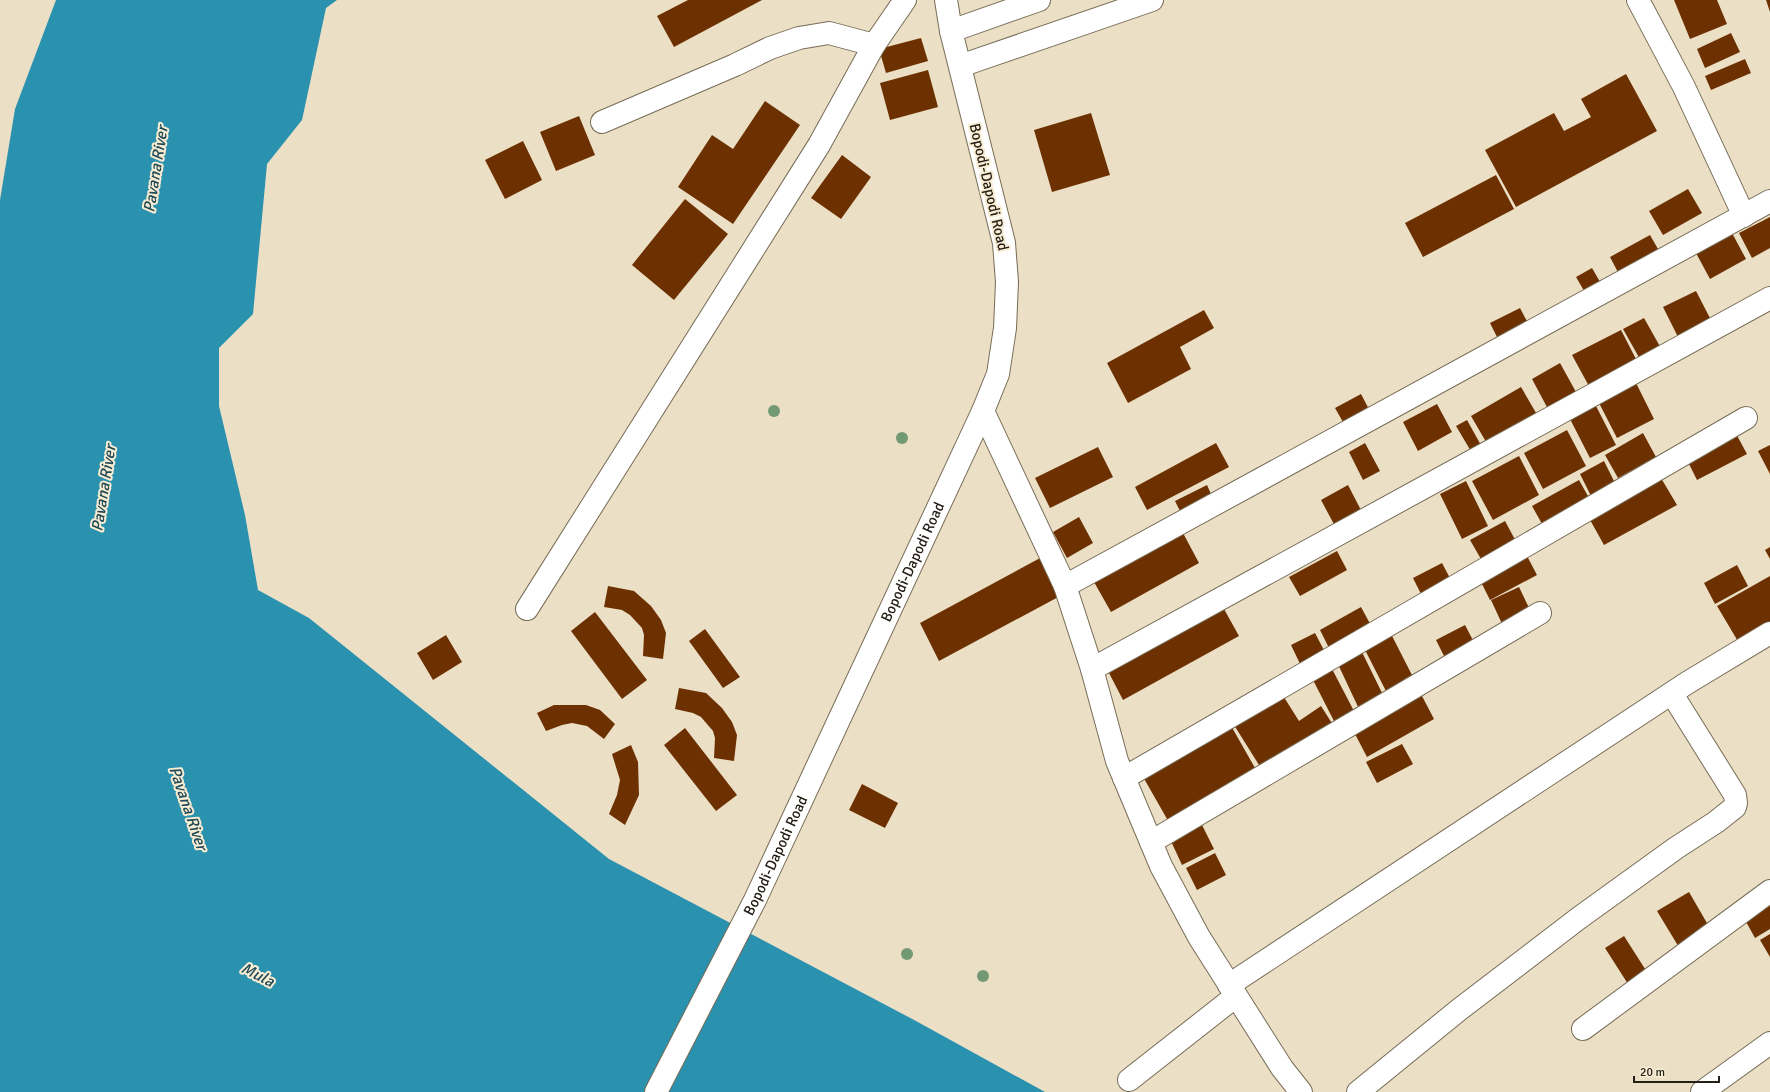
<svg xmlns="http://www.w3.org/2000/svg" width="1770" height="1092" viewBox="0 0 1770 1092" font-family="Signika,sans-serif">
<rect width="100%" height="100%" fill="#ebdfc6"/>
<path fill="#2a91af" d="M 56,0 L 337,0 L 326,8 L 302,120 L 267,164 L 253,314 L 219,348 L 219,406 L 245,515 L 258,590 L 309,618 L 609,859 L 916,1021 L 1045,1092 L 0,1092 L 0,200 L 15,109 Z"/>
<path fill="#6d3101" d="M 688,0 L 762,0 L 674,47 L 657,16 Z
M 1674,0 L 1717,0 L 1727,24 L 1690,39 Z
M 1766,0 L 1770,0 L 1770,12 Z
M 1731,33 L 1740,52 L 1705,68 L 1697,49 Z
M 921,38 L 928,61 L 886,73 L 879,49 Z
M 1745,59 L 1751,73 L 1711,90 L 1705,76 Z
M 928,70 L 938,107 L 890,120 L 880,83 Z
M 1626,74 L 1657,131 L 1516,207 L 1485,150 L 1554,113 L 1564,131 L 1591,117 L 1581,99 Z
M 765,101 L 800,125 L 733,224 L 678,187 L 712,135 L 733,149 Z
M 1091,113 L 1110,175 L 1052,192 L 1034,130 Z
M 579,116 L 595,155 L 556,171 L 540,132 Z
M 523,141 L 542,180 L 505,199 L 485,160 Z
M 842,155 L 871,177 L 841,219 L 811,198 Z
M 1496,175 L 1514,209 L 1423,257 L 1405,223 Z
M 1688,189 L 1702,213 L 1663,235 L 1649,211 Z
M 685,199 L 728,234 L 674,300 L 632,265 Z
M 1770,217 L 1770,248 L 1752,258 L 1739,233 Z
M 1732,233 L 1746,259 L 1710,279 L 1696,253 Z
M 1650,235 L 1662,256 L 1621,278 L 1610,257 Z
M 1592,268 L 1603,287 L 1587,296 L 1576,277 Z
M 1696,291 L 1711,320 L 1678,337 L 1663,307 Z
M 1520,308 L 1530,327 L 1500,343 L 1490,323 Z
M 1204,310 L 1214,328 L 1180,347 L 1191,369 L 1128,403 L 1107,363 Z
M 1644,318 L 1662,350 L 1641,361 L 1623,329 Z
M 1621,330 L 1638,363 L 1590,388 L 1572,355 Z
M 1560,363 L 1576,392 L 1548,409 L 1532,379 Z
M 1636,383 L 1654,419 L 1617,438 L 1598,401 Z
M 1521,387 L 1539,418 L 1489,447 L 1471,416 Z
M 1361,394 L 1372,415 L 1347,429 L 1335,408 Z
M 1437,404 L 1452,432 L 1418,451 L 1403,422 Z
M 1596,406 L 1616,445 L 1590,458 L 1570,419 Z
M 1467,420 L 1482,447 L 1472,453 L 1456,426 Z
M 1567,430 L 1586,466 L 1543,489 L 1524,453 Z
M 1734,430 L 1747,454 L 1697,480 L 1685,456 Z
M 1643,433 L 1656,457 L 1618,478 L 1605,455 Z
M 1216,443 L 1229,467 L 1147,510 L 1135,487 Z
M 1365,443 L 1380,471 L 1363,480 L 1349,452 Z
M 1770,445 L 1770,474 L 1758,451 Z
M 1098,447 L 1113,477 L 1050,508 L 1035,478 Z
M 1519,456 L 1539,495 L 1493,520 L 1472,481 Z
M 1604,461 L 1618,489 L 1594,502 L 1580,474 Z
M 1661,478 L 1677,505 L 1604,545 L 1589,518 Z
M 1579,480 L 1593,505 L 1546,531 L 1532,506 Z
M 1466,481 L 1488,526 L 1462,539 L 1440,494 Z
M 1207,485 L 1215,503 L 1184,519 L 1175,501 Z
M 1348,485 L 1363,514 L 1336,528 L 1321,500 Z
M 1079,517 L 1093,543 L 1067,558 L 1053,532 Z
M 1505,521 L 1519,547 L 1485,566 L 1470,540 Z
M 1183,533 L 1199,563 L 1111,612 L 1094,582 Z
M 1770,547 L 1770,559 L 1765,550 Z
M 1337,551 L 1347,570 L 1300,596 L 1289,577 Z
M 1527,556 L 1537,575 L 1490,600 L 1480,580 Z
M 1042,557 L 1062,595 L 939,661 L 920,623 Z
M 1442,563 L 1452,582 L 1422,596 L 1413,578 Z
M 1737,565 L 1748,586 L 1715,604 L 1704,583 Z
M 1770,576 L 1770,625 L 1739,643 L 1717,606 Z
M 608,586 L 634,591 L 651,606 L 661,620 L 666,633 L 663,659 L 643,656 L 644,635 L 642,628 L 630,615 L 622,610 L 604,607 Z
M 1519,587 L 1531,612 L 1503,626 L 1491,600 Z
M 1361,607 L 1374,631 L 1332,654 L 1320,630 Z
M 1224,609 L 1239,636 L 1123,700 L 1109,673 Z
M 595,612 L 647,680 L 622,699 L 571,631 Z
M 1465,625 L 1477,648 L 1447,662 L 1436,640 Z
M 705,629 L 740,677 L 723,688 L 689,641 Z
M 1390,632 L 1414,679 L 1387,693 L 1363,646 Z
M 1315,633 L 1327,656 L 1302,668 L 1291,645 Z
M 446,635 L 462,662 L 433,680 L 417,653 Z
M 1360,648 L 1385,699 L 1360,711 L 1336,660 Z
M 1331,667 L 1355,713 L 1335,723 L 1312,678 Z
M 679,688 L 706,693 L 722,708 L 732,722 L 737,735 L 734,761 L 714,758 L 715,738 L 713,731 L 701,717 L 693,713 L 675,709 Z
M 1282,694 L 1299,721 L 1321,706 L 1335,728 L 1264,773 L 1234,725 Z
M 1422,696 L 1434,719 L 1367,757 L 1355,734 Z
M 554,705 L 586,705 L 600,710 L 615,724 L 604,739 L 587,726 L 572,723 L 562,725 L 546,731 L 537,713 Z
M 1230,724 L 1259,775 L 1171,826 L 1142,775 Z
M 685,728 L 737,795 L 716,811 L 664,745 Z
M 1402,744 L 1413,764 L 1377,783 L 1366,762 Z
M 631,745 L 638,762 L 639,795 L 625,825 L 609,814 L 617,795 L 620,780 L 612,754 Z
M 862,784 L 898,803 L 885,828 L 849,810 Z
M 1201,823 L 1214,849 L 1182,865 L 1170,839 Z
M 1215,853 L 1226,875 L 1197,890 L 1186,868 Z
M 1689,892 L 1711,930 L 1680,949 L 1657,911 Z
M 1770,903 L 1770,929 L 1755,938 L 1744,918 Z
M 1770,934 L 1770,957 L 1760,940 Z
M 1624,936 L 1647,972 L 1628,984 L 1605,948 Z"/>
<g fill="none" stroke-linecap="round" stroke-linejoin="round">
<g stroke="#776c56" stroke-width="24">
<g id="minor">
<path d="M 1638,0 L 1684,87 L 1744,216"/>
<path d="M 951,31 L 1039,0"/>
<path d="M 960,66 L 1152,0"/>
<path d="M 602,122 L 735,65 L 770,48 L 799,38 L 829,33 L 874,45"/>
<path d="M 983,411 L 1065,586 L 1092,669 L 1117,761 L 1161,866 L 1199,937 L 1282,1068 L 1301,1092"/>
<path d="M 1065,586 L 1770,201"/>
<path d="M 527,609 L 819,145 L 874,45 L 905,0"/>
<path d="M 1092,669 L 1770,298"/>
<path d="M 1124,778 L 1746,418"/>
<path d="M 1151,842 L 1540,613"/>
<path d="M 1229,985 L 1687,683 L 1770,633"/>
<path d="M 1583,1029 L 1770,891"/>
<path d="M 1129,1080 L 1236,996"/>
<path id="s1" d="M 656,1092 L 755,900 L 983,411 L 998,374 L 1005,328 L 1007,282 L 1004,243 L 951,31 L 946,0"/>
<path d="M 1358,1092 L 1460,1009 L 1579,918 L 1676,848 L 1716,822 L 1735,807 L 1736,803 L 1735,795 L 1672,694"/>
<path d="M 1702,1092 L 1770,1043"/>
</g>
</g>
<use href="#minor" stroke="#fff" stroke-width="22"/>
</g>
<g fill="#739974">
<circle cx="774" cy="411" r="6"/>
<circle cx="902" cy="438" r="6"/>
<circle cx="907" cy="954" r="6"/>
<circle cx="983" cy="976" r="6"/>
</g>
<g text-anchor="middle" stroke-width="4" stroke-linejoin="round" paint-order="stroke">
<g font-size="15" fill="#242017" stroke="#f8ecd3">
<text transform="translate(989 187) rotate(77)" y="5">Bopodi-Dapodi Road</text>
<text dy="5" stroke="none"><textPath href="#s1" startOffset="589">Bopodi-Dapodi Road</textPath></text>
<text dy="5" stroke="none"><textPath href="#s1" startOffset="265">Bopodi-Dapodi Road</textPath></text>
</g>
<g font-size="16" font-style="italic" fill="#1f4957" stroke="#f8ecd3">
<text transform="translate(155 169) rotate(-81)" y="6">Pavana River</text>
<text transform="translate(103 488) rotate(-81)" y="6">Pavana River</text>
<text transform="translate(189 808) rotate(71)" y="6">Pavana River</text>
<text transform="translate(258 974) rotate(27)" y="6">Mula</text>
</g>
</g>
<path d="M1634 1076v6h85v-6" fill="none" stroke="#242017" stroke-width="2"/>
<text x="1640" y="1076" font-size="12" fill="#242017" stroke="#f8ecd3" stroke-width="3" paint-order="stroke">20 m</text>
</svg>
